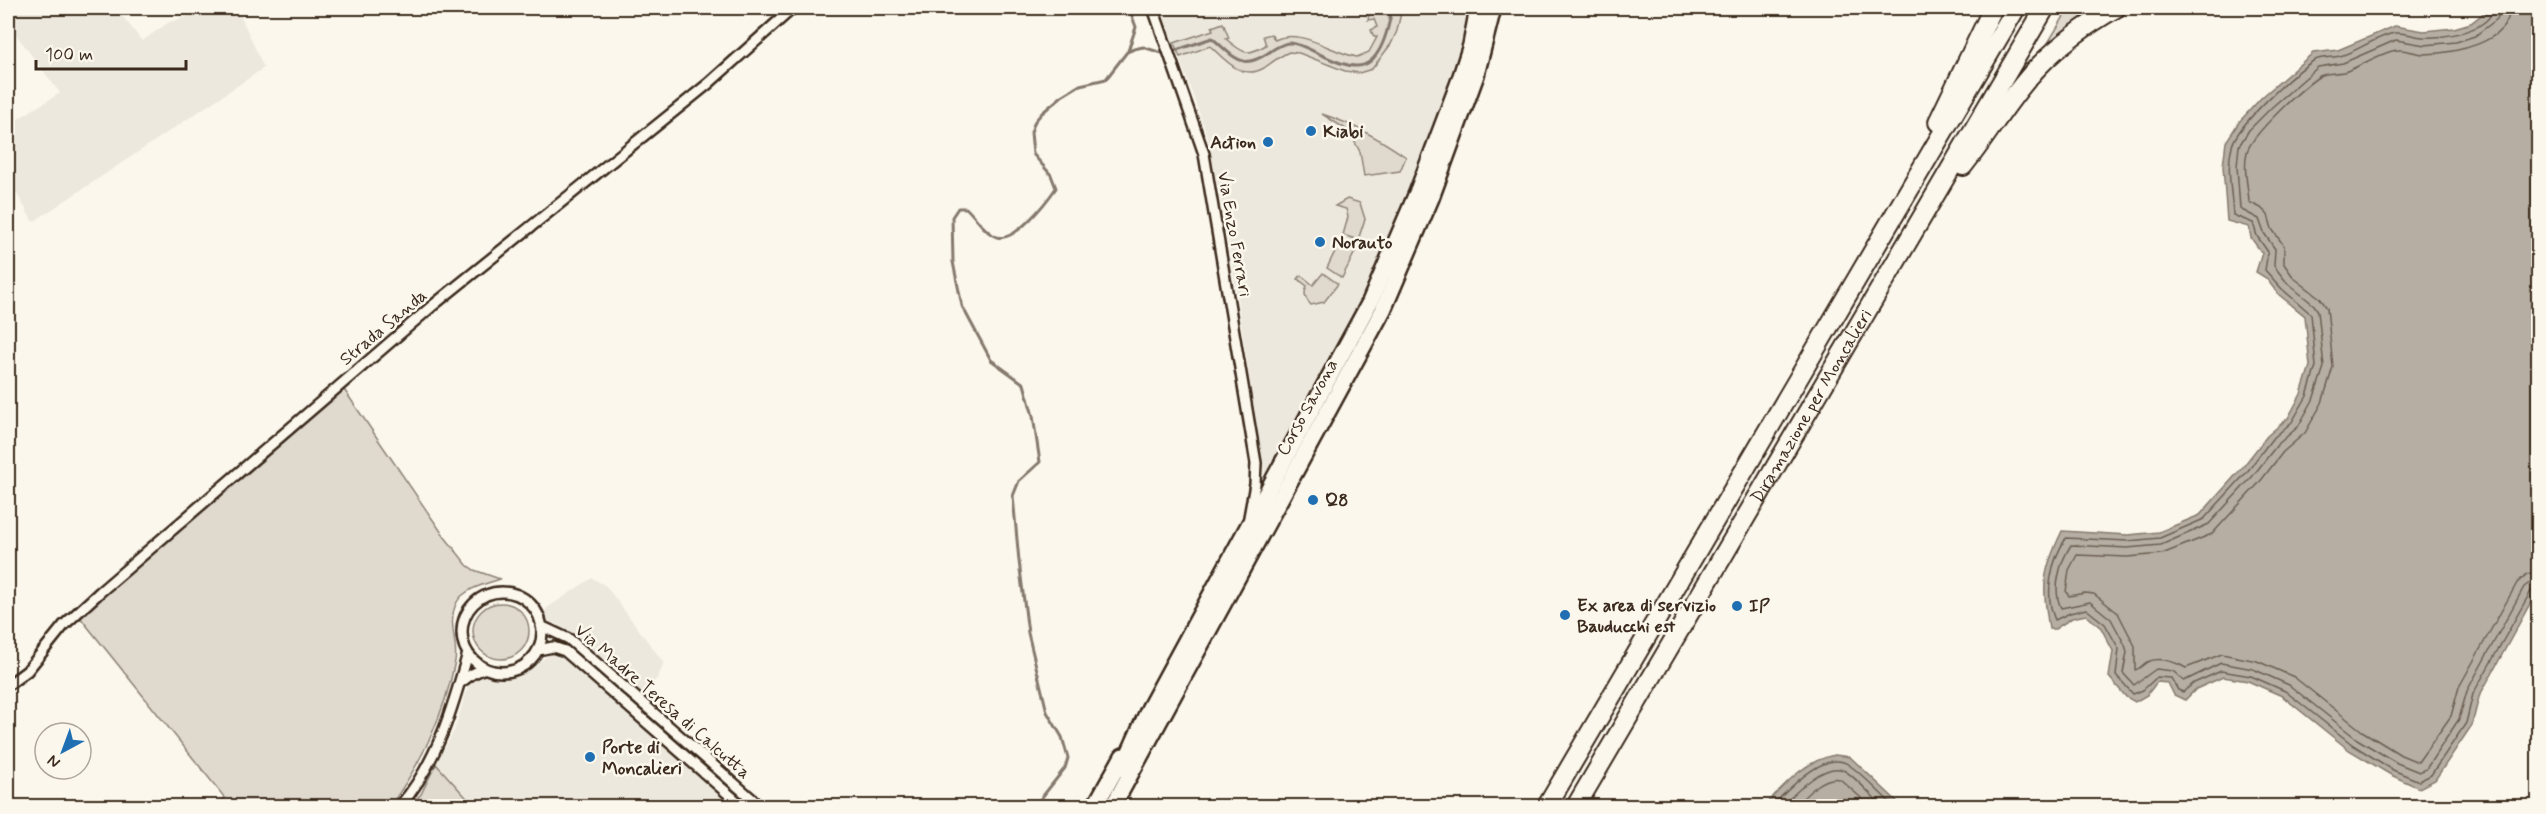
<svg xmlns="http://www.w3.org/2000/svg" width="2546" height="814" viewBox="0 0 2546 814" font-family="Mynerve,sans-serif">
<rect width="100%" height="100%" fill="#fbf7ec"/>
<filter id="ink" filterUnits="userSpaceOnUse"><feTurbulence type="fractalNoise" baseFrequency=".0167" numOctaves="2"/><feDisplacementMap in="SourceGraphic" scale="12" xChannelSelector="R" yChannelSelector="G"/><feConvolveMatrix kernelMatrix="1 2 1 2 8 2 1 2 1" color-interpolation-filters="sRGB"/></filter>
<g filter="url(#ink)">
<path fill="#ede8dd" d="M 8,8 L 116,8 L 142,41 L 169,22 L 218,8 L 237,8 L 264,68 L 33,222 L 8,178 L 8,125 L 60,93 L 8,24 Z
M 1161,8 L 1470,8 L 1455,66 L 1384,257 L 1338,351 L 1265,478 L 1225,220 L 1207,135 Z
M 592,578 L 606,586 L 664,663 L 658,677 L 642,695 L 571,632 L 548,622 L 543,615 L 547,608 Z
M 551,653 L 566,661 L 732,806 L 474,806 L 436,764 L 454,731 L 470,680 L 481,675 L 492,678 L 521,676 Z"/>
<path fill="#dfd9ce" stroke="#8d8276" stroke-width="1.5" d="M 1370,8 L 1402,8 L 1397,31 L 1391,44 L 1372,69 L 1359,73 L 1345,71 L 1299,53 L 1289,52 C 1280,56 1272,62 1264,68 C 1242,81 1225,60 1210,46 L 1180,57 L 1174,43 L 1213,30 L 1212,27 L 1223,23 L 1229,38 L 1226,39 C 1243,53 1246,57 1266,45 L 1263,36 L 1271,34 L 1275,40 C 1300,27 1332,53 1357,57 L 1369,52 L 1377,37 L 1374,37 L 1371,30 L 1377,27 L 1374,19 L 1368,20 Z
M 2069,8 L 2100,8 L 2050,45 L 2048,43 Z
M 1322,114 C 1353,124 1379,138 1406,157 L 1400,171 L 1364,176 L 1360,152 L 1349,131 Z
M 1347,199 L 1360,203 L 1365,219 L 1358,240 L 1343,235 L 1348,217 L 1346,209 L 1335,206 Z
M 1340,241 L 1357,248 L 1342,278 L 1327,268 Z
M 1323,273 L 1338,284 L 1324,302 L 1311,305 C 1306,300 1303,293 1307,286 L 1298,279 L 1301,275 L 1313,285 Z
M 343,388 L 444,536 L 467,565 L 474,570 L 500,579 C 486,584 465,588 457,602 C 446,623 459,643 455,661 C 445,713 421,764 390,806 L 214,806 L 225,798 L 79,616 Z
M473 631a28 28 0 1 1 56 0a28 28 0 1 1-56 0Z
M 436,764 L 474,806 L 410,806 L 421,794 Z"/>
<path fill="#b6aea2" stroke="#85796d" stroke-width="1.5" d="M 2490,8 L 2538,8 L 2538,589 L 2479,697 L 2472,725 L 2435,780 L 2419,788 L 2391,775 L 2349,750 L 2282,696 L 2248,681 L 2223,677 L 2196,689 L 2185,700 L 2174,695 L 2168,683 L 2157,682 L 2147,695 L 2135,702 L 2126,697 L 2109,677 L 2113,651 L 2101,628 L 2086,615 L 2072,618 L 2055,629 L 2049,629 C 2042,583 2042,573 2062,531 L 2128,535 L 2159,532 L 2200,515 L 2242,468 L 2267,436 L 2288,418 L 2301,394 L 2310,366 L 2305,316 L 2278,294 L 2266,278 L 2256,272 L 2262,253 L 2251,238 L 2249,227 L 2227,221 L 2223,166 L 2226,142 L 2239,122 L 2262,97 L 2313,53 L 2338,50 L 2395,26 L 2424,31 L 2454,28 L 2471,23 Z
M 1835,755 L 1850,757 L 1902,806 L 1764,806 C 1784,785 1805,760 1835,755 Z"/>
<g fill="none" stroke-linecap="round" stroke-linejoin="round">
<path stroke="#6c5f53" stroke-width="1.5" d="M 2493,8 C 2491,31 2441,39 2422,37 C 2414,36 2403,32 2395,33 C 2376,36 2359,51 2340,56 C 2332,58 2321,56 2313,61 C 2294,73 2237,125 2232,146 C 2226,168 2232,193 2233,215 L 2253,223 L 2257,236 L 2268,252 L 2265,270 L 2282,289 L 2311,314 L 2316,366 L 2307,396 L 2292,422 L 2271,440 L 2247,472 L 2204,519 L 2160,538 L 2128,541 L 2066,538 C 2051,561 2044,594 2055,620 L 2070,613 L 2086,609 L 2105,624 L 2119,649 L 2116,675 L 2133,694 L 2143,690 L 2157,677 L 2171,678 L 2178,690 L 2183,692 L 2194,683 L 2221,671 L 2251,676 L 2285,691 L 2353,745 L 2393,770 L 2419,781 L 2431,775 L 2466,723 L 2473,694 L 2531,591 L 2538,588
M 2501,8 L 2497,19 L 2475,36 L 2456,42 L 2425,45 L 2396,40 L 2343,63 L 2318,67 L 2272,107 L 2249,130 L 2239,146 L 2237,166 L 2240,209 L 2259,219 L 2264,233 L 2275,249 L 2274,266 L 2288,284 L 2314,305 L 2318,311 L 2324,367 L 2313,400 L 2298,427 L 2277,445 L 2252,477 L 2209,524 L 2161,545 L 2127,548 L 2071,545 C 2060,562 2052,589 2061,608 L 2090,602 L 2111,619 L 2125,645 L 2127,652 L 2123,673 L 2134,685 L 2156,669 L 2173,671 L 2184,681 L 2221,663 L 2253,669 L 2289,685 L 2357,739 L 2397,763 L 2419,772 L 2426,769 L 2459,719 L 2467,691 L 2524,587 L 2531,582 L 2538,580
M 2510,8 C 2509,44 2453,53 2425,54 C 2416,54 2407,49 2398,50 C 2383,51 2361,66 2347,71 C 2339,74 2328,72 2320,76 C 2304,86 2252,134 2247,152 C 2243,168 2248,186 2249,202 L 2261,208 L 2268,215 L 2272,229 L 2284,246 L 2284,264 L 2294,278 L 2320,298 L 2327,308 L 2333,367 L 2322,403 L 2305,433 L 2283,452 L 2259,483 L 2212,534 L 2162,554 L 2127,557 L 2077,555 L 2069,570 L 2066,592 L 2069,596 L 2085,593 L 2094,594 L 2118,613 L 2135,646 L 2135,670 C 2140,669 2142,665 2147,662 C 2160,656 2175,662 2186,668 L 2222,654 L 2257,661 L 2294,677 L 2362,731 L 2401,755 L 2418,762 L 2451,716 L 2459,687 L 2517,583 L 2527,574 L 2538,571
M 1772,806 C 1787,791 1825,748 1849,765 C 1865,776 1879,793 1894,806
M 1782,806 C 1794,794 1826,760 1845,771 C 1858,779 1871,796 1883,806
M 1795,806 C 1806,795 1824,775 1840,779 L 1870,806"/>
<path stroke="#85796d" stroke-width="3" d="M 1128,51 L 1136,27 L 1129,8
M 1035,806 L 1065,768 L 1068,758 L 1062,737 L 1047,712 L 1028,633 L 1019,561 L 1013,496 L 1019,481 L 1040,462 L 1033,416 L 1024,384 L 991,360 L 962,306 L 953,262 L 952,217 L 958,208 L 966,208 C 975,216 985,233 997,237 C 1015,243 1047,201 1056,188 L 1051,175 L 1033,154 L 1031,132 L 1035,121 L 1042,113 L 1062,96 L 1080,85 L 1106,79 L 1127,52 L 1134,49 L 1143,47 L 1165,54 L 1212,38 C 1238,60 1242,72 1274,49 C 1279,46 1285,42 1291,43 C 1300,44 1309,49 1317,53 C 1329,58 1343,66 1356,66 C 1381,67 1389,26 1392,8"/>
<g stroke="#3b2a1e" stroke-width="14">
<path id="minor" d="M 1153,8 L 1204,154 L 1256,463 L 1255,484 L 1249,517
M462 632a40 40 0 1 1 80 0a40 40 0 1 1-80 0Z
M 541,626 L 569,639 L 760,806
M 538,650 L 553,647 L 565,651 L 742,806
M 460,683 L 472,674 L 485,668
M 8,685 L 27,671 L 64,625 L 100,592 L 431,307 L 708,84 L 793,8
M 400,806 C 437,763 453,707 468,653"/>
</g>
<g stroke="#3b2a1e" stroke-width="20">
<path id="primary" d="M 1122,769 L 1149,709 L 1370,302 L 1417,193 L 1459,82 L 1471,45 L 1478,8
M 1095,806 L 1123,756
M 1113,806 L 1383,310 L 1431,198 L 1476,75 L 1493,8"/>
</g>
<g stroke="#3b2a1e" stroke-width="22">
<g id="motorway">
<path d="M 1938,122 L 1993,8"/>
<path d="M 1963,166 C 1989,134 2009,97 2038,67 C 2061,43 2088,24 2116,8"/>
<path d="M 1547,806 L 2016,8"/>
<path id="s1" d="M 1576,806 L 2045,8"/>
</g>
</g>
<use href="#minor" stroke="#fbf7ec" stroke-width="9"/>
<use href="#primary" stroke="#fbf7ec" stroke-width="15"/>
<use href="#motorway" stroke="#fbf7ec" stroke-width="18"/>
</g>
</g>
<g fill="#1f6fb2" stroke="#fbf7ec" stroke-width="2">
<circle cx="1311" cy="131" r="6"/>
<circle cx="1268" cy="142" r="6"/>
<circle cx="1320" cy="242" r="6"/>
<circle cx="1313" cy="500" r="6"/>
<circle cx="1737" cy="606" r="6"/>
<circle cx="1565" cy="615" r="6"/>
<circle cx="590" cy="757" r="6"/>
</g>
<g text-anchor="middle" stroke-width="5" stroke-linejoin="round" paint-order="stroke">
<g font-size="18" font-weight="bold" fill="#3b2a1e" stroke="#fbf7ec" text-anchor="start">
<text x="1323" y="137">Kiabi</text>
<text x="1256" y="148" text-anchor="end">Action</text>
<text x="1332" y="248">Norauto</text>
<text x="1325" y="506">Q8</text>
<text x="1577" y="611">Ex area di servizio<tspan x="1577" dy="21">Bauducchi est</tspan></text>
<text x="1749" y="612">IP</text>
<text x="602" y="753">Porte di<tspan x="602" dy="21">Moncalieri</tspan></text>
</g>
<g font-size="18" fill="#3b2a1e" stroke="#fbf7ec">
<text transform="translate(1235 234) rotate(80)" y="6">Via Enzo Ferrari</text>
<text transform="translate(383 327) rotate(-40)" y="6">Strada Sanda</text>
<text transform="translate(1307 407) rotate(-61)" y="6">Corso Savona</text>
<text dy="6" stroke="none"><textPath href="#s1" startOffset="464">Diramazione per Moncalieri</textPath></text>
<text transform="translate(663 701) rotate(41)" y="6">Via Madre Teresa di Calcutta</text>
</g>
</g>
<rect width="2546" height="814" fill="none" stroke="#fbf7ec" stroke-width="30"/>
<rect x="15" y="15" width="2516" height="784" fill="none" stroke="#3b2a1e" stroke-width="2" filter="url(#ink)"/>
<g transform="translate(63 751) rotate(221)"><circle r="28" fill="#fbf7ec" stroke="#aea59a" stroke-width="1.5"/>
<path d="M0-4.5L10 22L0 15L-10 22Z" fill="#1f6fb2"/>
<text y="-9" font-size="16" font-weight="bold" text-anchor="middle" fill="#3b2a1e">N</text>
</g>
<path d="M36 60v9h150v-9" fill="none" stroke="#3b2a1e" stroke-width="3"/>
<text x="45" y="60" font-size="18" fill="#3b2a1e" stroke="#fbf7ec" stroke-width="4.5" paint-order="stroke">100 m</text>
</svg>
